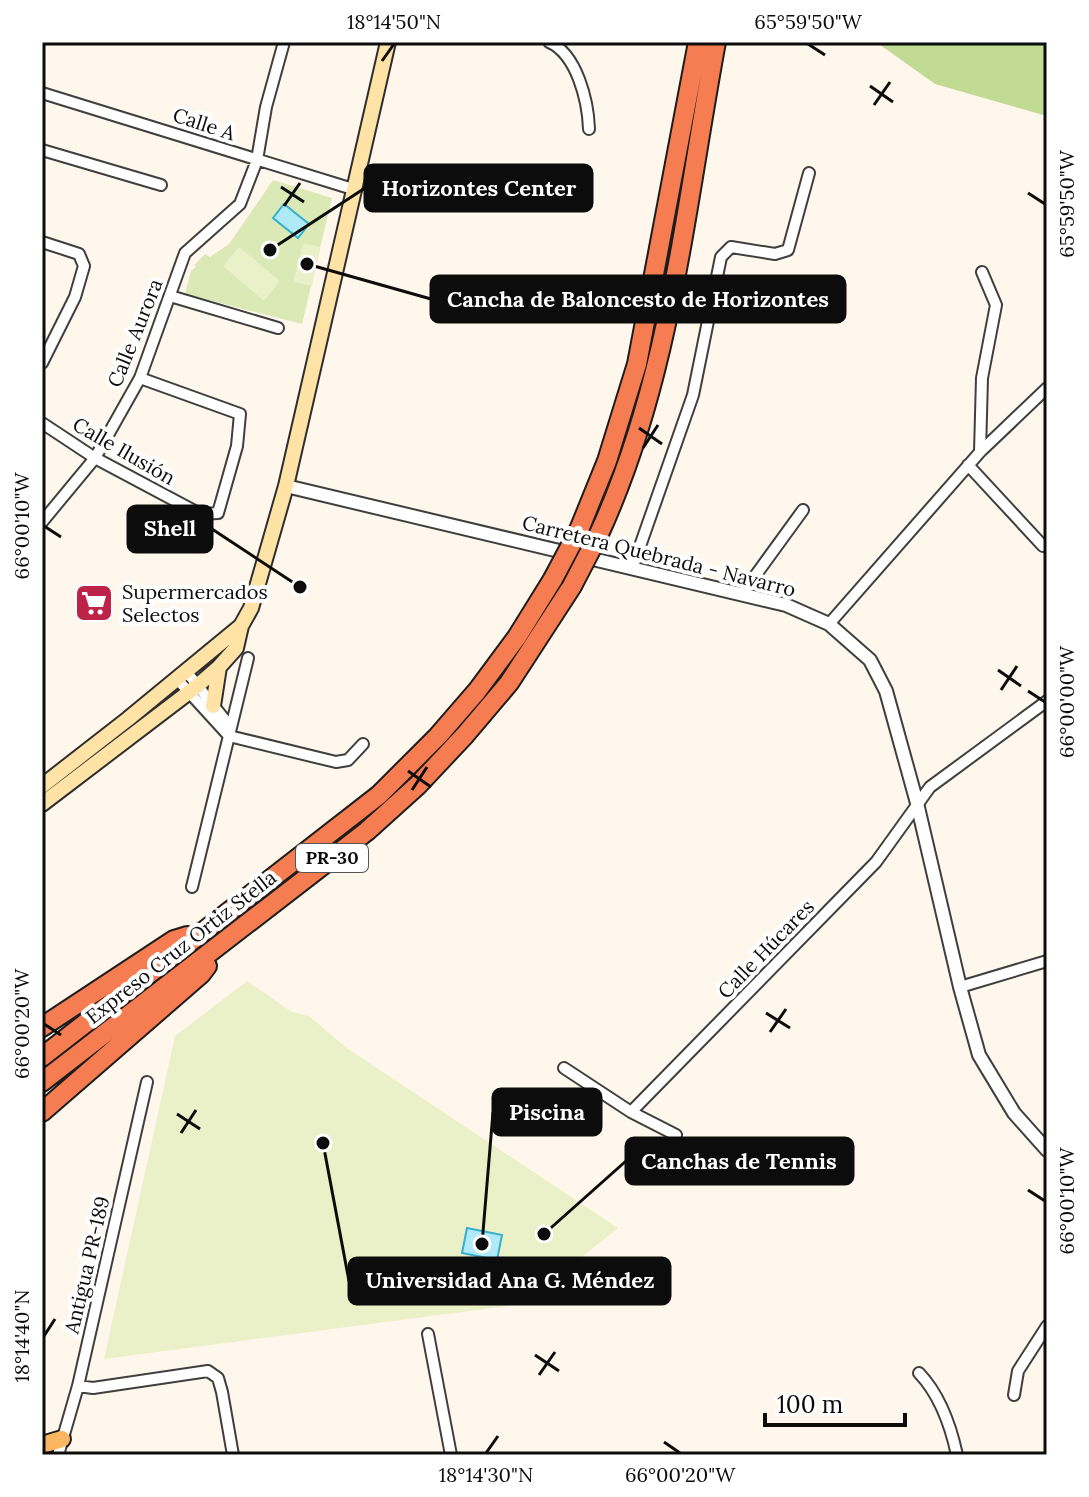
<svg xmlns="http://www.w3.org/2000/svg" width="1089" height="1497" viewBox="0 0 1089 1497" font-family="Lora,serif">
<rect width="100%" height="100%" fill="#fff7eb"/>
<path fill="#dae9b5" d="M 273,180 L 332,198 L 302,324 L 185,294 L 191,271 L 196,267 L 194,265 L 205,254 L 210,257 L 229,244 Z"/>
<path fill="#c1da94" d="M 876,42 L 1047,42 L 1047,116 L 935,84 Z"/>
<path fill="#eaf0c7" d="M 303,243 L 320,247 L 312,286 L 293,282 Z
M 239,247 L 280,281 L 264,301 L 223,266 Z
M 247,981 L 292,1012 L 309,1016 L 348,1049 L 618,1228 L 560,1274 L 559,1278 L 556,1278 L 523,1304 L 104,1359 L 175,1036 Z"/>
<path fill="#afeaf6" stroke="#36b0ce" stroke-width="2" d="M 284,204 L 309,224 L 298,238 L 273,218 Z
M 467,1228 L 502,1235 L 497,1260 L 462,1253 Z"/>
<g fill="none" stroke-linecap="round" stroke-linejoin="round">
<g stroke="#3f3f3f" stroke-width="14">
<path id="minor" d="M 549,42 C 577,54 588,101 589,129
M 42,93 L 356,190
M 42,150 L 161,185
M 42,242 L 79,254 L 84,266 L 75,297 L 42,363
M 170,296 L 278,328
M 42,423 L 95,458 L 200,514 L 218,513 L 237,446 L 240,414 L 140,378
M 980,452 L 982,378 L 996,305 L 982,272
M 968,465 L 1043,546
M 42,522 L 95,458 L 140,378 L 185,253 L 240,204 L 257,160 L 266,107 L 284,42
M 632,569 L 693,395 L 721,257 L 731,247 L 775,254 L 788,250 L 809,173
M 742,594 L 803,510
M 829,624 L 980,452 L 1047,388
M 177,679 L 229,736 L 225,720 L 186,671
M 229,736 L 336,762 L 348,760 L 363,744
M 192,887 L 248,658
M 960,987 L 1047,961
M 564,1068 L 631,1112 L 676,1135
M 631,1112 L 876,862 L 930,787 L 1047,701
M 428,1334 L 451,1455
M 919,1373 C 939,1394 951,1427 957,1455
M 78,1386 L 93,1388 L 208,1371 L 218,1378 L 222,1392 L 233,1455
M 1014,1395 L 1018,1371 L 1047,1326
M 58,1455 L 78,1386 L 147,1082"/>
</g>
<g stroke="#3f3f3f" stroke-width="16">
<path id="tertiary" d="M 286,486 L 786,605 L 829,624 L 870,660 L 886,691 L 917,803 L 960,987 L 979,1055 L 1014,1113 L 1047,1150"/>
</g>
<g stroke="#2e2e2e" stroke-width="18">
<path id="secondary" d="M 213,706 L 219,667
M 42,786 L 128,719 L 241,626
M 42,804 L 197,686 L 219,667 L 236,648 L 241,626 L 251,608 L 286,486 L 388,42"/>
</g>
<g stroke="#1d1d1d" stroke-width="20">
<path id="primary" d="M 42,1445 L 62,1439"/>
</g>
<g stroke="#1d1d1d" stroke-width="22">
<path id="motorway" d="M 579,530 L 607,461 L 637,364 L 698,42
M 598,536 C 670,381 685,208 716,42
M 42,1027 L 174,940 L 187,936
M 42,1057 L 379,795 L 438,736 L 477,691 L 517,637 L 553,579
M 42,1082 L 367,831 L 418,785 L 465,735 L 509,683 L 572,586
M 42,1112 L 201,974 L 207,966"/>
</g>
<use href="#minor" stroke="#fff" stroke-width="10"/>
<use href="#tertiary" stroke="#fff" stroke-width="12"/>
<use href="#secondary" stroke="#ffe3a6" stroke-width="14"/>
<use href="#primary" stroke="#fab660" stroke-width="16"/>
<use href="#motorway" stroke="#f67c52" stroke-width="18"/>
<g stroke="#1d1d1d" stroke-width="22" stroke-linecap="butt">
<path id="motorway-bridge" d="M 553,579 L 579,530
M 572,586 L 598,536"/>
</g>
<use href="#motorway-bridge" stroke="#f67c52" stroke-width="18"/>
</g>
<path fill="none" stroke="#0c0c0c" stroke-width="3" d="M 808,44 L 825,55M 382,61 L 394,44M 870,86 L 893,102M 874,105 L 890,82M 281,187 L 304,202M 1028,193 L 1045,204M 284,206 L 300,183M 639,428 L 662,444M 643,448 L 658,425M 44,526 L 61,537M 998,670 L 1021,686M 1001,690 L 1017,666M 1028,691 L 1045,702M 408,771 L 431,787M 412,790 L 427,767M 766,1013 L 790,1028M 44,1024 L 61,1035M 770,1032 L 786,1009M 177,1114 L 200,1129M 181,1133 L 196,1110M 1028,1190 L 1045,1201M 44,1336 L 55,1319M 535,1355 L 559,1371M 539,1375 L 555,1352M 664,1442 L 680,1453M 486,1453 L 498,1436"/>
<defs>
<g id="supermarket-square" transform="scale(2)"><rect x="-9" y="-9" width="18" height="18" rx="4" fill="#bd2349" stroke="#fff"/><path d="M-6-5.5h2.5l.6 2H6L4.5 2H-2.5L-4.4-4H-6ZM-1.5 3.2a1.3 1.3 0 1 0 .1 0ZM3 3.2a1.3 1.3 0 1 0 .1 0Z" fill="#fff"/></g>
</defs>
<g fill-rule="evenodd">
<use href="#supermarket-square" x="94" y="603"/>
</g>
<g text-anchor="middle" stroke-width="8" stroke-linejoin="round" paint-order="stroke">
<rect fill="#fff" stroke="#555" stroke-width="2" x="296" y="844" width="72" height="28" rx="6"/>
<g font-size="18" font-weight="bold" fill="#0c0c0c">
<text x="332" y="864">PR-30</text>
</g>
<g font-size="20" fill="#0c0c0c" stroke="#fff">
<text transform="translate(204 124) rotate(18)" y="7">Calle A</text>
<text transform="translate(135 333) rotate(-68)" y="7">Calle Aurora</text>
<text transform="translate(124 451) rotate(30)" y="7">Calle Ilusión</text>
<text transform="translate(659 556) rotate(14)" y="7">Carretera Quebrada - Navarro</text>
<text transform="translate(181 947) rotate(-38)" y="7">Expreso Cruz Ortiz Stella</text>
<text transform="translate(766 949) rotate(-46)" y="7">Calle Húcares</text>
<text transform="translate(87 1265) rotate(-77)" y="7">Antigua PR-189</text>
</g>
<g font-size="20" fill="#0c0c0c" stroke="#fff" text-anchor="start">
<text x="122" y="599">Supermercados<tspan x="122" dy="23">Selectos</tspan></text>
</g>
</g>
<path fill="none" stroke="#0c0c0c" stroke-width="3" d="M270 250L365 188M307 264L431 299M300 587L212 529M482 1244L493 1112M544 1234L626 1161M323 1143L349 1281"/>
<g fill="#0c0c0c" stroke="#fff" stroke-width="3">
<circle cx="270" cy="250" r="8"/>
<circle cx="307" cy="264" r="8"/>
<circle cx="300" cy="587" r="8"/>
<circle cx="482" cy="1244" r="8"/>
<circle cx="544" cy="1234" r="8"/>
<circle cx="323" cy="1143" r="8"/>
</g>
<g fill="#0c0c0c" stroke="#0c0c0c" stroke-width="3">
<rect x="365" y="165" width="227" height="46" rx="8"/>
<rect x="431" y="276" width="414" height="46" rx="8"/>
<rect x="128" y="506" width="84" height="46" rx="8"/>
<rect x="493" y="1089" width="108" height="46" rx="8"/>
<rect x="626" y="1138" width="227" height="46" rx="8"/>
<rect x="349" y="1258" width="321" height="46" rx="8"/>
</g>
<g font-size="22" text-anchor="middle" font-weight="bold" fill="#fff">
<text x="479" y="196">Horizontes Center</text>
<text x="638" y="307">Cancha de Baloncesto de Horizontes</text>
<text x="170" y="536">Shell</text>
<text x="547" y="1120">Piscina</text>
<text x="739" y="1169">Canchas de Tennis</text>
<text x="510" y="1288">Universidad Ana G. Méndez</text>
</g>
<rect width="1089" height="1497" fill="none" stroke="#ffffff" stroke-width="88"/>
<path d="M765 1413v12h140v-12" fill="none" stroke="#0c0c0c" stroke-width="4"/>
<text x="777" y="1413" font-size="24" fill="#0c0c0c" stroke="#ffffff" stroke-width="6" paint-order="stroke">100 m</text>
<rect x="44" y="44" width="1001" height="1409" fill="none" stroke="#0c0c0c" stroke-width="3"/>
<g font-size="20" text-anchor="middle" fill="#0c0c0c">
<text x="394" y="29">18°14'50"N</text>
<text x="808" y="29">65°59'50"W</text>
<text transform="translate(1067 204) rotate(-90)" y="7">65°59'50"W</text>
<text transform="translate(22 526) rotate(-90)" y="7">66°00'10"W</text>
<text transform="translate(1067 702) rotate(-90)" y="7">66°00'00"W</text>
<text transform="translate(22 1024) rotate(-90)" y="7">66°00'20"W</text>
<text transform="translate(1067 1201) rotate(-90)" y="7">66°00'10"W</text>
<text transform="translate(22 1336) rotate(-90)" y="7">18°14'40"N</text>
<text x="486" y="1482">18°14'30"N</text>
<text x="680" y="1482">66°00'20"W</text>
</g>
</svg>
